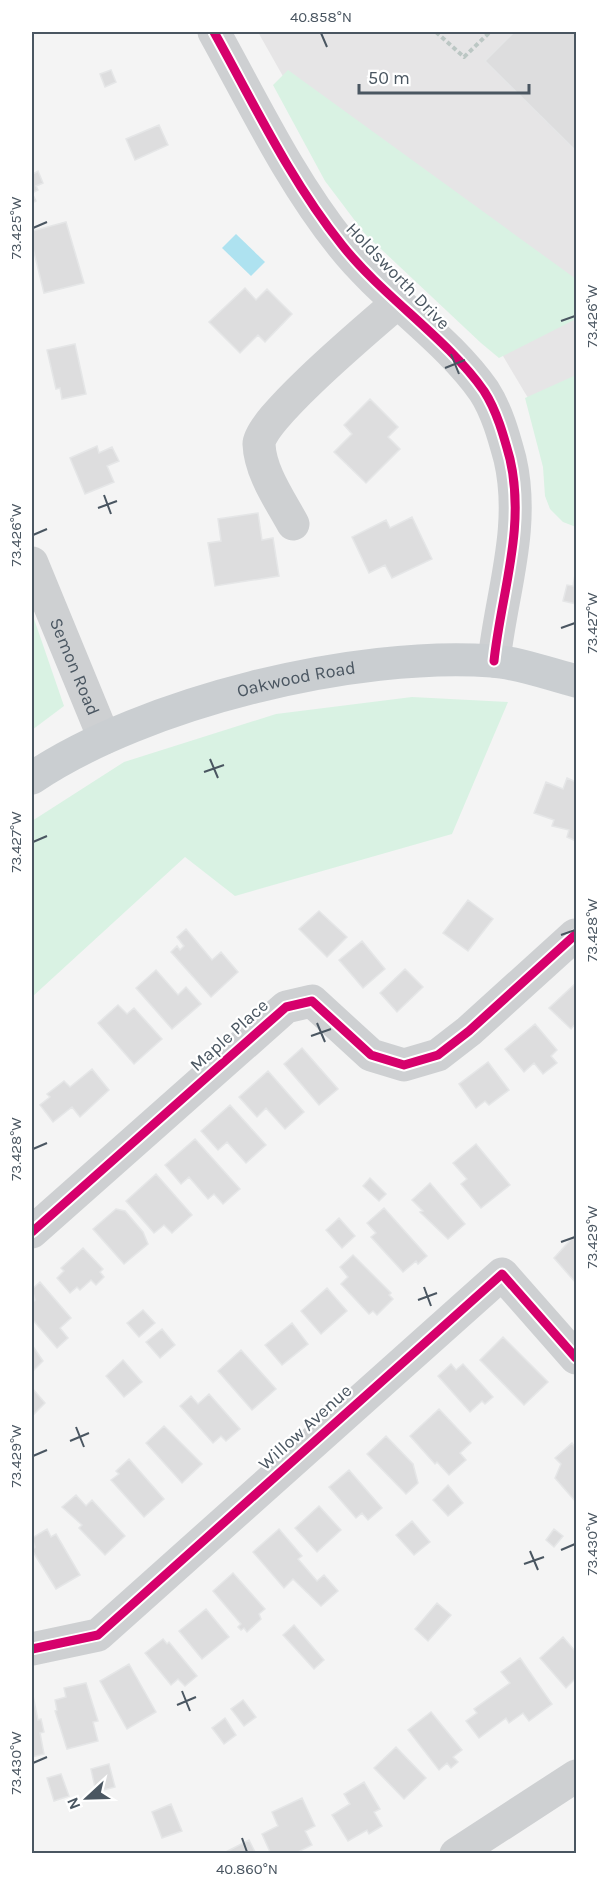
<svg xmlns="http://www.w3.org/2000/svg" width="608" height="1885" viewBox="0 0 608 1885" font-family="Karla,sans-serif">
<rect width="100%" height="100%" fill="#f4f4f4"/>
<path fill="#e6e5e6" d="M 258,32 L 576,32 L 576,472 L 525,393 L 368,129 L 324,149 Z"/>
<path fill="#d9f2e3" d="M 288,70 L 576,279 L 576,319 L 499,358 L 481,343 L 365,234 L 325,181 L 273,85 Z
M 576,375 L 576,527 L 563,522 L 550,509 L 545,496 L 543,467 L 525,398 Z
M 32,613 L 64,706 L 32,730 Z
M 412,697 L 508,702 L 452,834 L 235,896 L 185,857 L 32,997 L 32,821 L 124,762 L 276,714 Z"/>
<path fill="#aee2f0" d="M 236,234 L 265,262 L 251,276 L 222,248 Z"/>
<path fill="#ddddde" stroke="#e5e6e7" stroke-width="1.5" d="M 514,32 L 576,32 L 576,151 L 485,61 Z
M 111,70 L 116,82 L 105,87 L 100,74 Z
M 159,125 L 168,145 L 135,160 L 126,139 Z
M 38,171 L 43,183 L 36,186 L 38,190 L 32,193 L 36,201 L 32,203 L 32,172 L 33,174 Z
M 66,222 L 84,283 L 44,293 L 32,244 L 32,231 Z
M 245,288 L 256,300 L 267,289 L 292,314 L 265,342 L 258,335 L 240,353 L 209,322 Z
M 75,344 L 86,394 L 62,399 L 60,388 L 56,389 L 47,350 Z
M 370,399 L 398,427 L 388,437 L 400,449 L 366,483 L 334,452 L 352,434 L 344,425 Z
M 97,446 L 99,453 L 112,447 L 119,461 L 107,466 L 114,482 L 85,494 L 70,458 Z
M 258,513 L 262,540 L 273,538 L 279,576 L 215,586 L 208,543 L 221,541 L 218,519 Z
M 412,517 L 432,559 L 392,578 L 385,565 L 369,573 L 352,537 L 386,520 L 390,528 Z
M 576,569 L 576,604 L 563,601 L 567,585 L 573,586 Z
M 567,778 L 576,782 L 576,841 L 567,837 L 569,830 L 552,826 L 554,820 L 534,813 L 546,782 L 563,789 Z
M 468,900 L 493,919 L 468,951 L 443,933 Z
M 319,911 L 347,937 L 327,957 L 299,929 Z
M 186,929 L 212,960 L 221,952 L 238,972 L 211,997 L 171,952 L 177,946 L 180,950 L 184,946 L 177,937 Z
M 362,941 L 385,969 L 363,988 L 339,960 Z
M 405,969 L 423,987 L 397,1012 L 380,993 Z
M 156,970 L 178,995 L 186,987 L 201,1004 L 172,1029 L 136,988 Z
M 576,983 L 576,1023 L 571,1029 L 549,1008 Z
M 118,1005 L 127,1014 L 134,1008 L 162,1039 L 134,1064 L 98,1023 Z
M 535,1024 L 557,1050 L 551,1056 L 557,1063 L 543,1074 L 534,1063 L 524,1072 L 505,1049 Z
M 302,1048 L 338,1089 L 319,1105 L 284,1064 Z
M 488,1062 L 509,1090 L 489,1105 L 485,1101 L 476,1108 L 459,1084 Z
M 92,1069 L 109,1090 L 80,1117 L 72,1107 L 53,1122 L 40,1105 L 50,1097 L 47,1094 L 64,1081 L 70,1087 Z
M 268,1071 L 304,1112 L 285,1129 L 266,1108 L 257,1117 L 239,1097 Z
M 230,1105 L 266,1145 L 246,1163 L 227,1142 L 218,1150 L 201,1131 Z
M 195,1139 L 240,1189 L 223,1204 L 214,1194 L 208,1199 L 189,1177 L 181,1184 L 165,1165 Z
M 476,1144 L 510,1185 L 481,1208 L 461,1184 L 467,1179 L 453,1163 Z
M 156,1174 L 192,1215 L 172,1233 L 164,1225 L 154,1233 L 126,1201 Z
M 370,1178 L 386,1194 L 379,1201 L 363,1186 Z
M 430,1183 L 465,1224 L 448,1239 L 420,1212 L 423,1211 L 412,1200 Z
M 384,1208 L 427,1256 L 418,1264 L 416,1261 L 403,1272 L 371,1237 L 376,1233 L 367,1223 Z
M 116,1209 L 125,1211 L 143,1232 L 148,1244 L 124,1264 L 93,1229 Z
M 339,1218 L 355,1236 L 342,1248 L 326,1230 Z
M 576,1234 L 576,1283 L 554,1258 Z
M 83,1248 L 103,1269 L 100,1272 L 104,1277 L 96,1285 L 91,1280 L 80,1290 L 77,1287 L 70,1293 L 57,1278 L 64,1271 L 61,1268 Z
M 353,1255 L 391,1293 L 389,1295 L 393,1299 L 377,1315 L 373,1311 L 369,1314 L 341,1284 L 348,1277 L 340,1267 Z
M 40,1282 L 71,1318 L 60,1328 L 68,1338 L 57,1348 L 32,1319 L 32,1303 L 35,1300 L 32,1289 Z
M 327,1288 L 347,1311 L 321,1334 L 301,1311 Z
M 143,1310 L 155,1323 L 139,1337 L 127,1323 Z
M 292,1323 L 308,1344 L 282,1365 L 265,1345 Z
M 162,1329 L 175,1345 L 160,1358 L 146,1342 Z
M 503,1337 L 548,1382 L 524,1405 L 480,1360 Z
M 32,1345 L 43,1361 L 32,1372 Z
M 241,1350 L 276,1389 L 252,1410 L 218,1371 Z
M 123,1360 L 142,1382 L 124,1397 L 106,1376 Z
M 451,1364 L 456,1370 L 463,1364 L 493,1397 L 485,1404 L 482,1401 L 470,1412 L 438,1376 Z
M 32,1388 L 45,1403 L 34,1414 L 32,1411 Z
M 209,1394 L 240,1429 L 226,1441 L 221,1436 L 213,1443 L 180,1406 L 191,1396 L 198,1404 Z
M 439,1409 L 471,1443 L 460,1453 L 466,1460 L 449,1475 L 437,1462 L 435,1464 L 410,1436 Z
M 164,1426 L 202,1464 L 182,1483 L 146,1443 Z
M 386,1436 L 413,1464 L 418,1483 L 406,1494 L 367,1454 Z
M 572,1443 L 576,1449 L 576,1502 L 555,1478 L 561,1464 L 555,1458 Z
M 129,1459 L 164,1499 L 144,1517 L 111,1480 L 119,1474 L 116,1471 Z
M 349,1470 L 382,1508 L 368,1520 L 362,1513 L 356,1518 L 329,1487 Z
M 448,1485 L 463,1503 L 448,1516 L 433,1500 Z
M 76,1495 L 86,1506 L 92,1500 L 125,1536 L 105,1555 L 79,1528 L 82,1525 L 62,1507 Z
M 319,1506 L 341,1530 L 317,1552 L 295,1528 Z
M 412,1521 L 430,1542 L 414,1555 L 396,1535 Z
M 47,1529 L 51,1537 L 56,1534 L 80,1575 L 56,1589 L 32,1550 L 35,1547 L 32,1538 Z
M 279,1529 L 302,1556 L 298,1559 L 317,1581 L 324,1575 L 338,1591 L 321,1606 L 293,1579 L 284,1588 L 253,1552 Z
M 554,1529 L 563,1536 L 554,1547 L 546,1540 Z
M 233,1573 L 265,1609 L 259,1614 L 261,1619 L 247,1632 L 244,1628 L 241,1630 L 238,1627 L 241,1624 L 213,1591 Z
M 437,1603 L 451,1615 L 428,1641 L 415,1629 Z
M 206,1609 L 229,1637 L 202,1659 L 179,1631 Z
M 294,1625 L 324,1660 L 314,1669 L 283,1635 Z
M 563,1637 L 576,1652 L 576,1678 L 566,1688 L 540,1658 Z
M 163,1639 L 167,1644 L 169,1642 L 197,1676 L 185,1686 L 178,1679 L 171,1685 L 145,1653 Z
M 520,1658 L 552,1704 L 529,1721 L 523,1713 L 509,1723 L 506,1718 L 479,1738 L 466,1721 L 477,1713 L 474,1709 L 510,1683 L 501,1672 Z
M 129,1664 L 156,1712 L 127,1729 L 100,1681 Z
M 86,1683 L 98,1721 L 93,1722 L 98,1741 L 67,1749 L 55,1711 L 57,1710 L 55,1700 L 66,1697 L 64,1688 Z
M 32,1691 L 38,1720 L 41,1719 L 44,1732 L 40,1733 L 44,1754 L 32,1757 Z
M 243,1700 L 256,1717 L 244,1726 L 231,1709 Z
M 431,1712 L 462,1750 L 453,1757 L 458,1762 L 451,1768 L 447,1763 L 439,1770 L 408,1730 Z
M 225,1718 L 236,1735 L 224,1744 L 212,1728 Z
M 396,1747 L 426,1778 L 404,1799 L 374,1768 Z
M 109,1764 L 115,1787 L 96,1792 L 91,1769 Z
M 61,1774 L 69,1796 L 54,1801 L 47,1778 Z
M 364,1782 L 380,1809 L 374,1812 L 382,1826 L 369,1834 L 367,1830 L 348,1841 L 332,1815 L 350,1804 L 344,1794 Z
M 302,1798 L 315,1826 L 305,1831 L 312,1845 L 294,1854 L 271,1854 L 262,1834 L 278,1826 L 272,1812 Z
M 171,1804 L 182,1831 L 162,1838 L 152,1812 Z
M 249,1840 L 256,1854 L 222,1854 Z"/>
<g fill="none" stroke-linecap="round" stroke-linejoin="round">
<path stroke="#bcc7c4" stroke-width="4" stroke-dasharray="4.5 3" stroke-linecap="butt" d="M 436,32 L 464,57 L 490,32"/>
<g stroke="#ced0d2" stroke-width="33">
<path d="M 214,32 C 254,104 290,180 342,245 C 383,297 447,338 484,391 C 497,411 504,437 510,459 C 526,528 501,594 494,661"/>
<path d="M 293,524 C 280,500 260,472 259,444 C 258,420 374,323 397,303"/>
<path id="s1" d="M 32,563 L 104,738"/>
<path d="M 32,1232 L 286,1007 L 312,1001 L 371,1055 L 404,1065 L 438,1055 L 469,1031 L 575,935 L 576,937"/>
<path d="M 32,1649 L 98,1635 L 502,1274 L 576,1358"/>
<path d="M 456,1854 L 576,1776"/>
</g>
<path stroke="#caced1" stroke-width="33" id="s2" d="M 32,778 C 145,702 356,651 492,661 C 520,663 549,674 576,681"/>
<g stroke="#fff" stroke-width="13">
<path id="cycleway" d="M 214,32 C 254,104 290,180 342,245 C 383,297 447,338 484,391 C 497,411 504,437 510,459 C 526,528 501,594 494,661
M 32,1232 L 286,1007 L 312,1001 L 371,1055 L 404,1065 L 438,1055 L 469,1031 L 575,935 L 576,937
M 32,1649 L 98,1635 L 502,1274 L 576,1358"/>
</g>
<use href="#cycleway" stroke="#d6006c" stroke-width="9"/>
</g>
<path fill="none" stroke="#4a5661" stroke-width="2" d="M 321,33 L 327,47M 33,228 L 47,222M 561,321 L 575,316M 451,354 L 459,374M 445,368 L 465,360M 104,495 L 111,514M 98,508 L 117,501M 33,535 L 47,529M 561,628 L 575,623M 210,759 L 218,778M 204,772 L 224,765M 33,842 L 47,836M 561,935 L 575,930M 317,1023 L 325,1042M 311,1036 L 331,1029M 33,1149 L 47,1143M 561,1242 L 575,1237M 424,1287 L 431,1306M 418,1300 L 437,1293M 76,1427 L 84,1447M 70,1441 L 89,1433M 33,1456 L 47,1450M 561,1550 L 575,1544M 530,1551 L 538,1570M 524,1564 L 544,1557M 182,1691 L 190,1711M 177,1705 L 196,1697M 33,1763 L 47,1757M 242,1838 L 247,1852"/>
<g text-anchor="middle" stroke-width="4.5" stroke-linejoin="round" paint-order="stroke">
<g font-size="18" fill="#4a5661" stroke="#fff">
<text transform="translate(398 276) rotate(46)" y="6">Holdsworth Drive</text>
<text dy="6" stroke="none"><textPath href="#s1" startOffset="112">Semon Road</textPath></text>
<text dy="6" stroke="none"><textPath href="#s2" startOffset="284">Oakwood Road</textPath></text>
<text transform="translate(229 1035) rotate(-42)" y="6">Maple Place</text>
<text transform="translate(305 1427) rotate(-42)" y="6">Willow Avenue</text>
</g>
</g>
<rect width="608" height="1885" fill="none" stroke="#ffffff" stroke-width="66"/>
<g transform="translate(87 1798) rotate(248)" stroke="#ffffff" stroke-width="4.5" paint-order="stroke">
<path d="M0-4.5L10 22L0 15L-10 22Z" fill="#4a5661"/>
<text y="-9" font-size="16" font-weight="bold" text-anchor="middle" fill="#4a5661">N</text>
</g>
<path d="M359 84v9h170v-9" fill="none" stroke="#4a5661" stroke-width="3"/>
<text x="368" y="84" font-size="18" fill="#4a5661" stroke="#ffffff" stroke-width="4.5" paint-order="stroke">50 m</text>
<rect x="33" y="33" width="542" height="1819" fill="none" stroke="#4a5661" stroke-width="2"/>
<g font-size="15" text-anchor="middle" fill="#4a5661">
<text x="321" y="22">40.858°N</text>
<text transform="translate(16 228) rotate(-90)" y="5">73.425°W</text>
<text transform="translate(592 316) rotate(-90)" y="5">73.426°W</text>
<text transform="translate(16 535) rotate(-90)" y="5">73.426°W</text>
<text transform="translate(592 623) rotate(-90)" y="5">73.427°W</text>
<text transform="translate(16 842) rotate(-90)" y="5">73.427°W</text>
<text transform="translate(592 930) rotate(-90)" y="5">73.428°W</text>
<text transform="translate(16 1149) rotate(-90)" y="5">73.428°W</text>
<text transform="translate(592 1237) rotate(-90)" y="5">73.429°W</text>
<text transform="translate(16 1456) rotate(-90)" y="5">73.429°W</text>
<text transform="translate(592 1544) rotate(-90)" y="5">73.430°W</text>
<text transform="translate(16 1763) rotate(-90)" y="5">73.430°W</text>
<text x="247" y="1874">40.860°N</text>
</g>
</svg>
